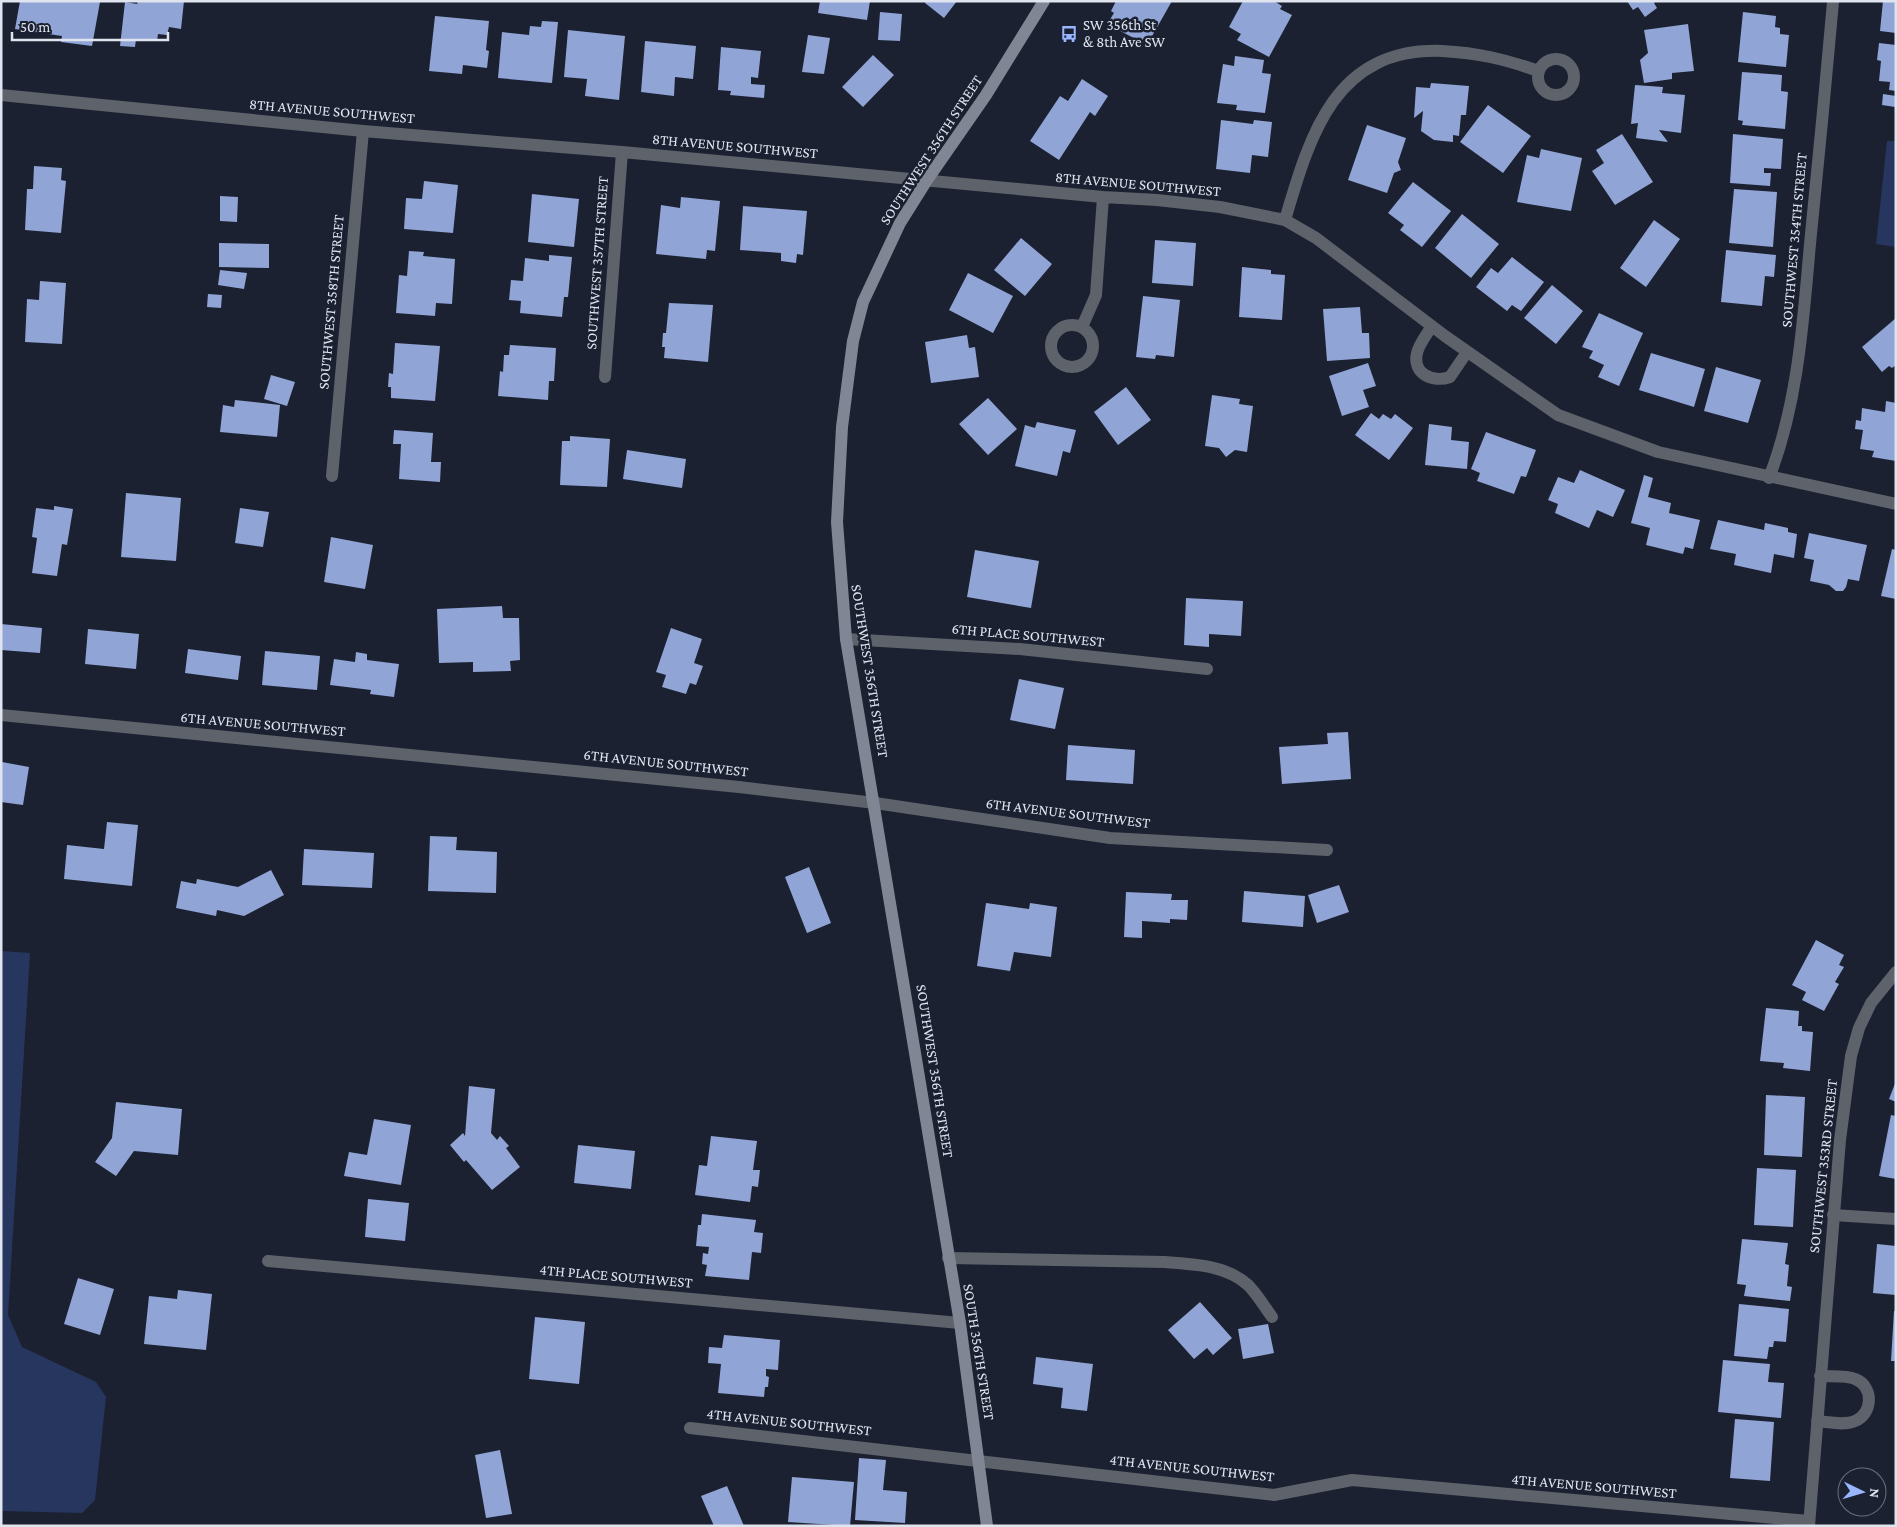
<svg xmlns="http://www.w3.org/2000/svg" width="1897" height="1527" viewBox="0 0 1897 1527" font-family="'Crimson Pro',serif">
<rect width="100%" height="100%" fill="#1b2131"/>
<path fill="#27365f" d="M 1887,141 L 1896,141 L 1896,247 L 1876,244 Z
M 1,951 L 30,953 L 8,1315 L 22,1347 L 96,1382 L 106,1397 L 95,1500 L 82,1513 L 1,1511 Z"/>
<path fill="#90a4d6" d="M 20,1 L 100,2 L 92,46 L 61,42 L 62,36 L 15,29 Z
M 138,1 L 184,1 L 181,29 L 169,27 L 167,35 L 158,34 L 157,41 L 136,39 L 135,47 L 120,46 L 125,2 L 137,4 Z
M 820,1 L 870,1 L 867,20 L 818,13 Z
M 926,1 L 957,1 L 944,18 L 925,3 Z
M 1116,1 L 1172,1 L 1147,45 L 1107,24 L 1114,13 L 1111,11 Z
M 1243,1 L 1274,1 L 1282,6 L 1280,9 L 1292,15 L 1269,57 L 1237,40 L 1241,34 L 1229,27 Z
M 1627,1 L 1656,1 L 1654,3 L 1657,8 L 1645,17 L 1638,7 L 1633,10 Z
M 1883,1 L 1896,1 L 1896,33 L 1880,31 Z
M 880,12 L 902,14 L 900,41 L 878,40 Z
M 1743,12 L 1776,16 L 1775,27 L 1780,28 L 1780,34 L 1789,35 L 1786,67 L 1738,62 Z
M 435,16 L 489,21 L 486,50 L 489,51 L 487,68 L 463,65 L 462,74 L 429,71 Z
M 542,21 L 558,22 L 552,83 L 498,78 L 502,32 L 529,35 L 530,26 L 541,27 Z
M 1688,24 L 1694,71 L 1672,73 L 1672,79 L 1644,83 L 1640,60 L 1648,53 L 1644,30 Z
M 568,30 L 625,36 L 619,100 L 585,96 L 587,79 L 564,77 Z
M 808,35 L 830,38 L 824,74 L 802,72 Z
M 645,41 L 696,46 L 693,79 L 675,77 L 674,96 L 641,92 Z
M 1879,43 L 1896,45 L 1896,91 L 1889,90 L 1890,82 L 1879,81 L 1881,61 L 1877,60 Z
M 721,47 L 761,51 L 758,78 L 751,77 L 751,84 L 765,85 L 764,98 L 730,95 L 731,91 L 718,90 Z
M 873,55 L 894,75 L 863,107 L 842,87 Z
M 1235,56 L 1264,60 L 1262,73 L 1271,74 L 1265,113 L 1236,110 L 1237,105 L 1217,103 L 1223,64 L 1234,66 Z
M 1742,72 L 1782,75 L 1781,91 L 1788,92 L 1785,129 L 1742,125 L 1743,121 L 1738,120 Z
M 1082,79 L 1108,96 L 1095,116 L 1090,112 L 1059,160 L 1030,141 L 1060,96 L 1068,101 Z
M 1431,83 L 1469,86 L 1466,115 L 1461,115 L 1459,136 L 1453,135 L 1453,142 L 1434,140 L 1421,131 L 1423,111 L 1414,118 L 1416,87 L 1430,88 Z
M 1635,85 L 1663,87 L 1662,93 L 1685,95 L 1681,133 L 1659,130 L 1668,142 L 1636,138 L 1638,123 L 1631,124 Z
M 1883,94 L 1896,96 L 1895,107 L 1882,105 Z
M 1488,105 L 1531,136 L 1503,173 L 1460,142 Z
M 1221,120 L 1253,124 L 1254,120 L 1272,122 L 1268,157 L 1252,155 L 1250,173 L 1216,169 Z
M 1367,125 L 1406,138 L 1398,162 L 1401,170 L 1394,173 L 1387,193 L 1348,180 Z
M 1622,134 L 1653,182 L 1615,205 L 1592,171 L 1604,163 L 1596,150 Z
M 1733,134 L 1783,139 L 1781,169 L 1764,168 L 1764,173 L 1771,173 L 1770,186 L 1730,183 Z
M 1541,149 L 1582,158 L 1571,211 L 1517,202 L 1527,155 L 1539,158 Z
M 34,166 L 62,168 L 61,180 L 66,181 L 61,233 L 25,230 L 27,189 L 33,189 Z
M 424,181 L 458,185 L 453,233 L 404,229 L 406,198 L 422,199 Z
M 1413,182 L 1451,211 L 1422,247 L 1400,230 L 1404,225 L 1388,213 Z
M 1734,189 L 1777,192 L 1773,247 L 1729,243 Z
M 532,194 L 579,199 L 574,247 L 528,242 Z
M 220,196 L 238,197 L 237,222 L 220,221 Z
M 681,197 L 720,201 L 715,251 L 707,250 L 706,259 L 656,254 L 661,205 L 680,208 Z
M 743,206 L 807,211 L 803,255 L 797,254 L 796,263 L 781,261 L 781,253 L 740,250 Z
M 1462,214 L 1499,244 L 1471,278 L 1435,248 Z
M 1654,220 L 1680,239 L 1646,287 L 1620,268 Z
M 1021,238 L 1052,264 L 1025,296 L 994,270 Z
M 1155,240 L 1196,243 L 1193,286 L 1152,283 Z
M 219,243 L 269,244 L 269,268 L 219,267 Z
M 1726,250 L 1776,255 L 1774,277 L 1765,276 L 1762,306 L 1721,302 Z
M 409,251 L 424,252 L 423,256 L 455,259 L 452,304 L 436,303 L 435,316 L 396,313 L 399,275 L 407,276 Z
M 549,255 L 572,257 L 568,297 L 564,297 L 562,317 L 520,313 L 521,301 L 509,300 L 511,280 L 523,281 L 525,258 L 549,261 Z
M 1512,257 L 1544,282 L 1521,311 L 1512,305 L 1507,311 L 1476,287 L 1491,268 L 1498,273 Z
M 1242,267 L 1271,270 L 1271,274 L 1285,275 L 1282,320 L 1239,317 Z
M 220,270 L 247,273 L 244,289 L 218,285 Z
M 968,273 L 1013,296 L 993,333 L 949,310 Z
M 40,281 L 66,283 L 62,344 L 25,342 L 27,299 L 39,300 Z
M 1552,285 L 1583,311 L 1556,344 L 1524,318 Z
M 208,294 L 222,295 L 221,308 L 207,307 Z
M 1143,296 L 1180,300 L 1174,357 L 1156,355 L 1155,359 L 1136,357 Z
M 669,303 L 713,305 L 708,362 L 664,358 L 665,347 L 662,347 L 663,333 L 666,333 Z
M 1360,307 L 1362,333 L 1369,333 L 1370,358 L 1327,361 L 1323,309 Z
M 1599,313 L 1643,333 L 1619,386 L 1598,377 L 1604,365 L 1589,358 L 1593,351 L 1582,347 Z
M 1896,318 L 1896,365 L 1892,368 L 1889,366 L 1882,372 L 1862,347 Z
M 967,335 L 969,348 L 975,347 L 979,377 L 931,383 L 925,342 Z
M 395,343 L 440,346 L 435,401 L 391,398 L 391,387 L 388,387 L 389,373 L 393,374 Z
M 510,345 L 556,348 L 554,381 L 549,381 L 548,400 L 498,396 L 500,371 L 503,372 L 504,355 L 509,355 Z
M 1651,353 L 1705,369 L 1694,407 L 1639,390 Z
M 1368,363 L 1376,386 L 1363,390 L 1369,407 L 1342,416 L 1329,376 Z
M 1716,367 L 1761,380 L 1748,423 L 1704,411 Z
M 271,375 L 295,382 L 287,406 L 264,399 Z
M 1126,387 L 1151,420 L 1118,445 L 1094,412 Z
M 1212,395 L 1240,399 L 1239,404 L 1253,406 L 1247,452 L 1235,450 L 1226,457 L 1219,448 L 1205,446 Z
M 988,398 L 1017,429 L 988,455 L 959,424 Z
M 235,400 L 280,405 L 277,437 L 220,432 L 223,405 L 234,407 Z
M 1886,401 L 1896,403 L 1896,461 L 1872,457 L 1874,451 L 1860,449 L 1863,430 L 1855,429 L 1856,420 L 1861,421 L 1862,408 L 1885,412 Z
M 1371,413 L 1379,419 L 1383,414 L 1391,419 L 1395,414 L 1413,428 L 1389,460 L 1355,435 Z
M 1037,422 L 1076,430 L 1070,453 L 1063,451 L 1057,476 L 1015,466 L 1025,425 L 1035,428 Z
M 1429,424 L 1452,427 L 1451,440 L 1469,442 L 1467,469 L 1425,465 Z
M 394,430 L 433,433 L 431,462 L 441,462 L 440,482 L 399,479 L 401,444 L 393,444 Z
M 1486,432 L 1536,450 L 1526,477 L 1521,476 L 1514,494 L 1477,481 L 1480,473 L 1471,469 Z
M 570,436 L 610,439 L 607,487 L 560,485 L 562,441 L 570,441 Z
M 627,450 L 686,459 L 682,488 L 623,479 Z
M 1580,470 L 1625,490 L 1613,517 L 1597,510 L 1589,528 L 1555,513 L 1558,504 L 1548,500 L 1558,477 L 1574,483 Z
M 1644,475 L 1653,478 L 1648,497 L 1671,503 L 1669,513 L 1700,520 L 1693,549 L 1685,547 L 1683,554 L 1646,545 L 1650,528 L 1631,523 Z
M 126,493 L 181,498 L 176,561 L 121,557 Z
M 54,506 L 73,509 L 67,545 L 62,544 L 57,576 L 32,573 L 37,538 L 32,537 L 36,508 L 54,510 Z
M 240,508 L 269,512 L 263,547 L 235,543 Z
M 1718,520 L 1764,530 L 1765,523 L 1788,528 L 1788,532 L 1797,534 L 1794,558 L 1774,554 L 1771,573 L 1734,565 L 1736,554 L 1710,549 Z
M 1809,533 L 1867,545 L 1859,581 L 1848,579 L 1846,587 L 1843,591 L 1836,591 L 1829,585 L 1810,581 L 1814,560 L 1804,558 Z
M 331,537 L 373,545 L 365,589 L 324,582 Z
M 1892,549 L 1896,550 L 1896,599 L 1881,596 Z
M 975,550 L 1039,561 L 1031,608 L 967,597 Z
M 1186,598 L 1243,601 L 1241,636 L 1209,634 L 1209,647 L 1184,645 Z
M 502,606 L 503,618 L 519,618 L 520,660 L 510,661 L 511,671 L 473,672 L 473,662 L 439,663 L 437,609 Z
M 1,624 L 42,628 L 40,653 L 1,650 Z
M 671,628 L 702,639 L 694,663 L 703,666 L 696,685 L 690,683 L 686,694 L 662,687 L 666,675 L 656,672 Z
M 88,629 L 139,634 L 136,669 L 85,664 Z
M 188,649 L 241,656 L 238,680 L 185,673 Z
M 265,651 L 320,656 L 317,690 L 262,685 Z
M 356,652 L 367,654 L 367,660 L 399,664 L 394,697 L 370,694 L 371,690 L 330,685 L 334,659 L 355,662 Z
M 1019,679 L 1064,688 L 1055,729 L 1010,720 Z
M 1348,732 L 1351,779 L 1282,784 L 1279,747 L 1328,744 L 1327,733 Z
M 1068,745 L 1135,750 L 1133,784 L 1066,780 Z
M 2,762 L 29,767 L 23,805 L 1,802 Z
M 107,822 L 138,825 L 132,886 L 64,879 L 67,845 L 104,849 Z
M 430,836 L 457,837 L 456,850 L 497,852 L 496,893 L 428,891 Z
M 304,849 L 374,853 L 372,888 L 302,885 Z
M 809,867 L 831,923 L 807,933 L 785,877 Z
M 271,870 L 284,895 L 244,916 L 217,910 L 216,916 L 176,908 L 181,881 L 196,884 L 197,879 L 238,887 Z
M 1339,885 L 1349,912 L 1317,923 L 1308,895 Z
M 1244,891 L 1305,896 L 1303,927 L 1242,922 Z
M 1126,892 L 1172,894 L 1171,900 L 1188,900 L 1187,920 L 1170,919 L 1170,923 L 1142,921 L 1142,938 L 1124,937 Z
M 986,903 L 1029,909 L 1030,903 L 1057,907 L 1051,957 L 1014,952 L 1010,971 L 977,966 Z
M 1816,940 L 1844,955 L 1839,965 L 1844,967 L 1835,982 L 1839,984 L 1824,1011 L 1802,1000 L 1806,992 L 1792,985 Z
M 1766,1008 L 1799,1011 L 1798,1026 L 1802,1026 L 1802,1031 L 1813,1032 L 1810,1071 L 1783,1068 L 1784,1063 L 1760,1061 Z
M 1896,1081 L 1896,1102 L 1889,1099 Z
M 469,1086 L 495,1089 L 491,1133 L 497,1140 L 500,1136 L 509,1146 L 506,1148 L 520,1167 L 492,1190 L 466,1160 L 464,1162 L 450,1145 L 463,1133 L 465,1136 Z
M 1766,1095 L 1805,1097 L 1802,1157 L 1764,1155 Z
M 116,1102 L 182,1109 L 178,1155 L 134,1151 L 116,1176 L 95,1162 L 112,1138 Z
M 1891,1115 L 1896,1116 L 1896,1179 L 1879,1176 Z
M 374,1119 L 411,1125 L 401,1185 L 344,1176 L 349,1152 L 367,1155 Z
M 711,1136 L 757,1141 L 753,1170 L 760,1170 L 758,1187 L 752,1186 L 750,1202 L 695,1195 L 699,1165 L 707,1166 Z
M 578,1145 L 635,1151 L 631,1189 L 574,1183 Z
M 1757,1168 L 1796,1170 L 1793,1227 L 1754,1225 Z
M 368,1199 L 409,1203 L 405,1241 L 365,1237 Z
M 702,1214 L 756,1220 L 754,1232 L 763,1233 L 761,1253 L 752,1252 L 749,1280 L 705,1276 L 707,1265 L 702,1264 L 703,1253 L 708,1254 L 709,1247 L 696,1246 L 698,1225 L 701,1225 Z
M 1742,1239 L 1788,1243 L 1785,1264 L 1789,1265 L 1787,1286 L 1792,1287 L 1790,1301 L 1744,1296 L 1746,1285 L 1737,1284 Z
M 1877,1244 L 1896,1246 L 1896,1295 L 1873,1293 Z
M 78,1278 L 114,1289 L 100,1335 L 64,1324 Z
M 178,1290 L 212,1294 L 206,1350 L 144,1344 L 149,1296 L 177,1299 Z
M 1200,1302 L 1232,1338 L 1213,1355 L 1207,1348 L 1194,1359 L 1168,1330 Z
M 1739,1304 L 1789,1309 L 1786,1342 L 1774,1341 L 1773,1347 L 1769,1347 L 1767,1359 L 1734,1356 Z
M 1894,1311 L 1896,1311 L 1896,1361 L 1891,1361 Z
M 535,1317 L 585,1322 L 579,1384 L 529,1379 Z
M 1268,1324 L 1274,1353 L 1243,1359 L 1238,1329 Z
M 724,1335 L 780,1340 L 778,1370 L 766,1369 L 766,1376 L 769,1377 L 768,1387 L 765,1387 L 764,1397 L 718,1393 L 721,1364 L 708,1363 L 709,1347 L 722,1348 Z
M 1036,1357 L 1093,1364 L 1087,1411 L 1061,1408 L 1063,1388 L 1033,1384 Z
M 1723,1360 L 1770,1364 L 1768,1382 L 1784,1383 L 1781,1418 L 1718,1412 Z
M 1735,1419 L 1774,1422 L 1770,1481 L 1730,1478 Z
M 500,1450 L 512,1514 L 486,1518 L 475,1455 Z
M 859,1458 L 886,1460 L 883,1490 L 907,1492 L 905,1523 L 855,1520 Z
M 792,1477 L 854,1482 L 850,1526 L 788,1522 Z
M 727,1486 L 744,1526 L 714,1526 L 701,1496 Z"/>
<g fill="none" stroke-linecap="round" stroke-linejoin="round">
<path stroke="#5e626a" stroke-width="12" d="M1538 77a18 18 0 1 1 36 0a18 18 0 1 1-36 0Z
M 1,95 L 363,131 L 622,152 L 1103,197 L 1157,200 L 1220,207 L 1285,220 L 1316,238 L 1445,336 L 1558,415 L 1658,452 L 1896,504
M 1285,220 C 1310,135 1335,47 1442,51 C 1478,53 1505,59 1538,71
M1051 346a21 21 0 1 1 42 0a21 21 0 1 1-42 0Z
M 1432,326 C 1427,334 1419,344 1417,353 C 1412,374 1433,383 1450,377 L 1467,352
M 1082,327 L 1096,295 L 1103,197
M 605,377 L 622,152
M 332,476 L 363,131
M 1769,478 C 1798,403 1803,323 1810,244 C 1818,163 1826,83 1833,2
M 846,639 L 1020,649 L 1207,669
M 1,715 L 739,787 L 875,803 L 1110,838 L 1327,850
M 1833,1215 L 1896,1219
M 948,1258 L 1165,1262 C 1192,1264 1226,1265 1248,1285 C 1257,1294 1264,1306 1272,1317
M 268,1261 L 960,1323
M 1817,1421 C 1829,1422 1844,1426 1855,1421 C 1873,1414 1874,1386 1855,1379 C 1845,1375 1831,1377 1820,1376
M 690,1428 L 1274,1495 L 1352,1480 L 1809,1521
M 1809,1526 L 1840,1140 L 1851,1056 L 1859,1028 L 1871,1003 L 1896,972"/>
<path stroke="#808694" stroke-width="12" d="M 987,1526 L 960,1323 L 846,639 L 837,522 L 842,427 L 853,341 L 863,302 L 900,223 L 927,180 L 986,95 L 1044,1"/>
</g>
<defs>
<g id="bus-bare" transform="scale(1.35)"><path d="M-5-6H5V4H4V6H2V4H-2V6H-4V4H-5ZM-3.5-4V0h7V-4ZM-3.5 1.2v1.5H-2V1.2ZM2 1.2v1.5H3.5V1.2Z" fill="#98b5fd" stroke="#1b2131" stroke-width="2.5" paint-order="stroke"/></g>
</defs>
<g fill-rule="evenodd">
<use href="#bus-bare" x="1069" y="34"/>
</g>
<g text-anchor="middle" stroke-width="5" stroke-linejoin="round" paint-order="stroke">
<g font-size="15" fill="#dfe4ef" stroke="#1b2131" text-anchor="start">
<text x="1083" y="30">SW 356th St<tspan x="1083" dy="17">&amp; 8th Ave SW</tspan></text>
</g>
<g font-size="15" fill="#dfe4ef" stroke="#1b2131">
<text transform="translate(332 111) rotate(5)" y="5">8TH AVENUE SOUTHWEST</text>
<text transform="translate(735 146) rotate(5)" y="5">8TH AVENUE SOUTHWEST</text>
<text transform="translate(931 150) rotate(-57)" y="5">SOUTHWEST 356TH STREET</text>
<text transform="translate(1138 184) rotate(5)" y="5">8TH AVENUE SOUTHWEST</text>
<text transform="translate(1794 240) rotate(-85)" y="5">SOUTHWEST 354TH STREET</text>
<text transform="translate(597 263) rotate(-86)" y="5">SOUTHWEST 357TH STREET</text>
<text transform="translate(331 302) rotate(-85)" y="5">SOUTHWEST 358TH STREET</text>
<text transform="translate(1028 635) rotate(5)" y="5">6TH PLACE SOUTHWEST</text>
<text transform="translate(870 671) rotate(81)" y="5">SOUTHWEST 356TH STREET</text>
<text transform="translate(263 724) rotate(5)" y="5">6TH AVENUE SOUTHWEST</text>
<text transform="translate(666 763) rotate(6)" y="5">6TH AVENUE SOUTHWEST</text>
<text transform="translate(1068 813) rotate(7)" y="5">6TH AVENUE SOUTHWEST</text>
<text transform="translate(935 1071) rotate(81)" y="5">SOUTHWEST 356TH STREET</text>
<text transform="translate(1823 1166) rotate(-84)" y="5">SOUTHWEST 353RD STREET</text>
<text transform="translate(616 1276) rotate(5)" y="5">4TH PLACE SOUTHWEST</text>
<text transform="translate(979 1352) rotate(81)" y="5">SOUTH 356TH STREET</text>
<text transform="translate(789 1422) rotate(6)" y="5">4TH AVENUE SOUTHWEST</text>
<text transform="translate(1192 1468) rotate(6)" y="5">4TH AVENUE SOUTHWEST</text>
<text transform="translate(1594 1486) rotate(5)" y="5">4TH AVENUE SOUTHWEST</text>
</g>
</g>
<rect width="1897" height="1527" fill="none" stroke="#dfe4ef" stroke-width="5"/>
<g transform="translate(1862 1492) rotate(95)"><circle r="24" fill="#1b2131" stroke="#696f7d"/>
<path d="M0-4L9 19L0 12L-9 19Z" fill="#98b5fd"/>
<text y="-8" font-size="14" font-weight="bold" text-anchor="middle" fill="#dfe4ef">N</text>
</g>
<path d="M12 32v8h156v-8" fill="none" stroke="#dfe4ef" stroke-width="2.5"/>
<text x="20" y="32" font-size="15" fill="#dfe4ef" stroke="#1b2131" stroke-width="4" paint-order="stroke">50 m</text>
</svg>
